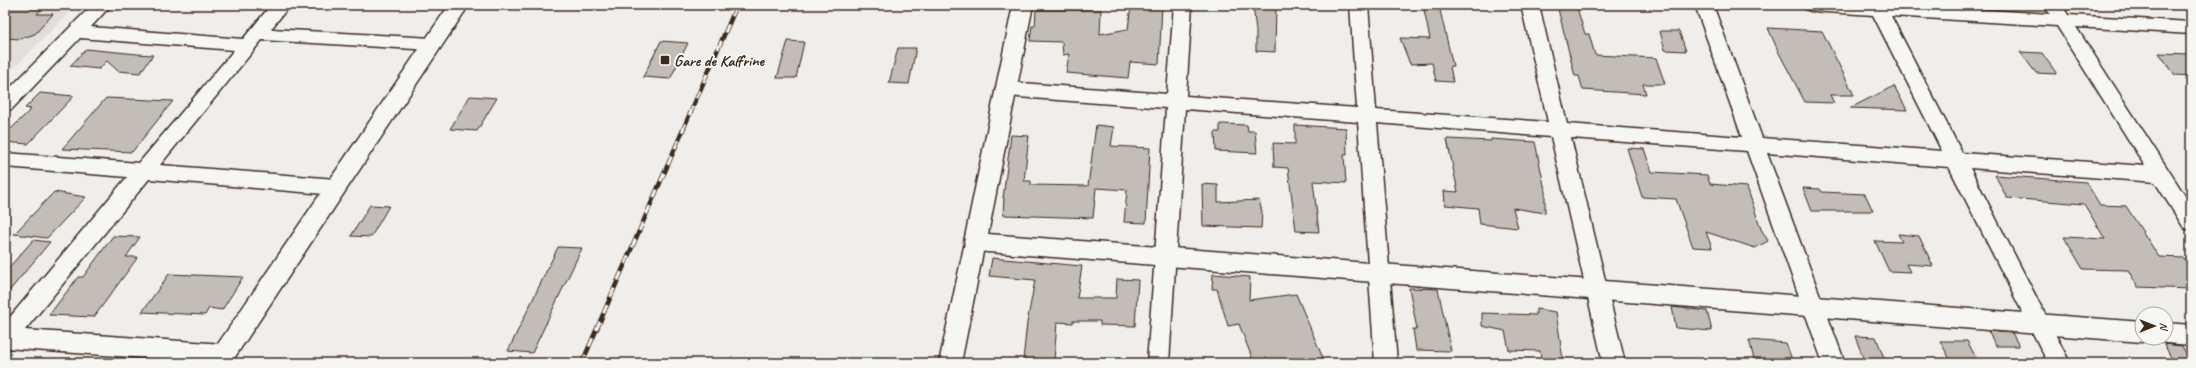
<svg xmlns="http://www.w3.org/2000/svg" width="2196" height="368" viewBox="0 0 2196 368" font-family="Caveat,sans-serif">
<rect width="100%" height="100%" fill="#efeeea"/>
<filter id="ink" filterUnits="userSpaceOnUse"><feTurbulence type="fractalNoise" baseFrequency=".025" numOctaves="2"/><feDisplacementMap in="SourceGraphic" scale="8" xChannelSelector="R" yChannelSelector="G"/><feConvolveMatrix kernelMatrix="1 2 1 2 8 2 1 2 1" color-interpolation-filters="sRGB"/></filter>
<g filter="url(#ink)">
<path fill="#e2dfdb" d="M 5,5 L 77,5 L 5,77 Z"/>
<path fill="#c2bdb7" stroke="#3b2a1e" d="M 5,5 L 45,5 L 37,14 L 53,14 L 35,34 L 20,39 L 5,38 Z
M 1131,5 L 1162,6 L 1159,64 L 1130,62 L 1128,78 L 1066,73 L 1069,54 L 1063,55 L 1062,42 L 1030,41 L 1032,26 L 1035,26 L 1036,10 L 1101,10 L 1100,34 L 1128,29 Z
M 1253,5 L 1276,5 L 1275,52 L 1256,51 L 1256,31 Z
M 1423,5 L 1439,6 L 1453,66 L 1450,66 L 1453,82 L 1436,81 L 1432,63 L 1410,64 L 1400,38 L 1430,39 Z
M 1557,5 L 1576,5 L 1585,34 L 1589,34 L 1595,55 L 1656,58 L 1665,84 L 1643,84 L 1646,94 L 1583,90 L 1579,76 L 1575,76 Z
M 1768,28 L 1822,31 L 1854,95 L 1830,95 L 1834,103 L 1805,102 L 1779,53 Z
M 1660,31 L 1679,31 L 1686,51 L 1665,50 Z
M 661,41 L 688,43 L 670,79 L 643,77 Z
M 788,41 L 804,42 L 796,78 L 777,78 Z
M 898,48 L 916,48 L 909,84 L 889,83 Z
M 86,49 L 137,54 L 153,55 L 140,73 L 118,71 L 107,61 L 99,69 L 70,66 Z
M 2020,52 L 2042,53 L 2057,74 L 2036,73 Z
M 2159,53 L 2191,54 L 2191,76 L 2175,75 Z
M 1894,86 L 1907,110 L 1850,108 Z
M 40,93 L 74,96 L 28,144 L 5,142 L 5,135 L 31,109 L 25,108 Z
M 470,96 L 497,98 L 477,131 L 450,129 Z
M 106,98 L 173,101 L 132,152 L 62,149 Z
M 1220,124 L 1247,125 L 1248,131 L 1255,131 L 1257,153 L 1216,151 L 1215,132 L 1220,132 Z
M 1096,125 L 1114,127 L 1111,146 L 1150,148 L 1146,223 L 1124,222 L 1127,190 L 1096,188 L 1093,218 L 1003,215 L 1004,198 L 1003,198 L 1011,135 L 1029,136 L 1024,181 L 1031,181 L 1031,185 L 1088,186 Z
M 1295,125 L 1346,128 L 1347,155 L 1344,155 L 1346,183 L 1313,181 L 1319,232 L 1296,231 L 1288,168 L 1274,167 L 1273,143 L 1295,144 Z
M 1447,139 L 1491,141 L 1491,139 L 1535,142 L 1545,190 L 1545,213 L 1513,208 L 1518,228 L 1480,224 L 1478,208 L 1445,205 L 1444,191 L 1458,192 Z
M 1627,148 L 1644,149 L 1652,172 L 1707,175 L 1710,184 L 1747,187 L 1761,229 L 1768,241 L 1755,248 L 1706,232 L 1712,248 L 1693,247 L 1676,199 L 1642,197 Z
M 1995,175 L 2086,182 L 2100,205 L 2126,206 L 2159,257 L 2184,258 L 2191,269 L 2191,289 L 2138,287 L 2128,270 L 2083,269 L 2064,237 L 2105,239 L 2084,204 L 2007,198 Z
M 1202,184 L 1218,185 L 1218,202 L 1259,200 L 1262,212 L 1261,228 L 1203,226 Z
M 1803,188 L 1820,189 L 1822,192 L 1865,194 L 1873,211 L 1812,211 Z
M 54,192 L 86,197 L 47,238 L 14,234 Z
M 370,205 L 389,206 L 371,237 L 351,236 Z
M 1898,234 L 1919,236 L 1933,266 L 1906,264 L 1910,272 L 1889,271 L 1875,241 L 1902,242 Z
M 113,236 L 140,237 L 126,257 L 138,257 L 94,317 L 49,315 L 78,277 L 83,277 Z
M 33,240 L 50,242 L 5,296 L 5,272 Z
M 558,247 L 582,248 L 532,353 L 508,351 Z
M 992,258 L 1082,266 L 1077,298 L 1116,298 L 1117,279 L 1138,280 L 1135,326 L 1100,325 L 1100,321 L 1073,321 L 1073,323 L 1057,322 L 1054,361 L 1023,360 L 1027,323 L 1035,280 L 989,276 Z
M 169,274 L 243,277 L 222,310 L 209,308 L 205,315 L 142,312 Z
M 1213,274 L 1250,277 L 1249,300 L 1296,294 L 1325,363 L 1254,363 L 1239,324 L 1228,326 L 1217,289 L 1212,289 Z
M 1409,288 L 1438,289 L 1451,351 L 1416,350 L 1413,329 L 1417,329 Z
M 1672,307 L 1707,311 L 1712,331 L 1676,328 Z
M 1536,309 L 1556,312 L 1563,360 L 1541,358 L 1540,351 L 1509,350 L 1505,331 L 1482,326 L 1482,313 L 1536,315 Z
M 1988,331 L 2012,333 L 2019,346 L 1996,346 Z
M 1855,336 L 1876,337 L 1886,363 L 1865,363 Z
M 1749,340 L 1786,343 L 1793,363 L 1755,363 Z
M 1940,341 L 1967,341 L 1979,363 L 1952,363 Z
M 2164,344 L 2182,346 L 2191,363 L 2174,363 Z"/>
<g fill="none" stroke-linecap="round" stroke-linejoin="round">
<g stroke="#3b2a1e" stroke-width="3">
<path id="minor" d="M 92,5 L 111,5 L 91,27 L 243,39 L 271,5 L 290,5 L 271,29 L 432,38 L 438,40 L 441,44 L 438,48 L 432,50 L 262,40 L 160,165 L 336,179 L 343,182 L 346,187 L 343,192 L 336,195 L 149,179 L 25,330 L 223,344 L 231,347 L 234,354 L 231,361 L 216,363 L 5,348 L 5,323 L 127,177 L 5,167 L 5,153 L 139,163 L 234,50 L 80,38 L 12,109 L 5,111 L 5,93 Z
M 1174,5 L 1192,5 L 1186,96 L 1357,108 L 1350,5 L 1368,5 L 1376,110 L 1548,122 L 1521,5 L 1539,5 L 1567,124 L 1742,137 L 1695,5 L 1713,5 L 1762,138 L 1942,151 L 1873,15 L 1811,11 L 1805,9 L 1802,5 L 1906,5 L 2050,14 L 2044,5 L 2062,5 L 2068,15 L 2191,22 L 2191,34 L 2076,27 L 2191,205 L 2191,230 L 2184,228 L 2155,182 L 1970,168 L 2070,363 L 2048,363 L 1949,167 L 1767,153 L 1845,363 L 1823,363 L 1747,151 L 1571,138 L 1625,363 L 1603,363 L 1551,137 L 1377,123 L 1397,363 L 1375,363 L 1358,122 L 1185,109 L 1169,363 L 1147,363 L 1166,108 L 1006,96 L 999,94 L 997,89 L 999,84 L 1006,82 L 1167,94 ZM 1891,16 L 2057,26 L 2145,166 L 1962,153 Z
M 975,234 L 982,236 L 985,242 L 961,363 L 939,363 L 965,242 L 968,236 Z"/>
</g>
<g stroke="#3b2a1e" stroke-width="3">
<path id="major" d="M 449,5 L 469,5 L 231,363 L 205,363 Z
M 1013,5 L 1033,5 L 988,234 L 2142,322 L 2142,338 L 2151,338 L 2142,342 L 975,251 L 967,248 L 964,242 Z
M 2166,323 L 2191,325 L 2191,345 L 2166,343 L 2157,340 L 2156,338 L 2166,338 Z"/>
</g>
<use href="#minor" fill="#f6f6f2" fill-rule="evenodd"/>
<use href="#major" fill="#f6f6f2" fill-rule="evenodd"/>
<g stroke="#3b2a1e" stroke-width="4.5">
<path id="rail" d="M 582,363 L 737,5"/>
</g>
<use href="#rail" stroke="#f6f6f2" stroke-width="3" stroke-dasharray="9" stroke-linecap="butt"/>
</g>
</g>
<rect fill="#3b2a1e" stroke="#f6f6f2" stroke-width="1.5" x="660" y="55" width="10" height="10" rx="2"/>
<g text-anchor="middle" stroke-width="4" stroke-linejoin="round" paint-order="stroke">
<g font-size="16" font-weight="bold" fill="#3b2a1e" stroke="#f6f6f2" text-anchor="start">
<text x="674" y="66">Gare de Kaffrine</text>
</g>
</g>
<rect width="2196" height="368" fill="none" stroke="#f6f6f2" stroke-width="20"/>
<rect x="10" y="10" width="2176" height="348" fill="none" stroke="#3b2a1e" stroke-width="1.5" filter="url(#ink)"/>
<g transform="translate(2154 326) rotate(90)"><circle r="19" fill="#f6f6f2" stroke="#aba49d"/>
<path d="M0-3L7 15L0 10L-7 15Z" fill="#3b2a1e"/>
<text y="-6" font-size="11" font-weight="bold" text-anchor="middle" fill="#3b2a1e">N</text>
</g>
</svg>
